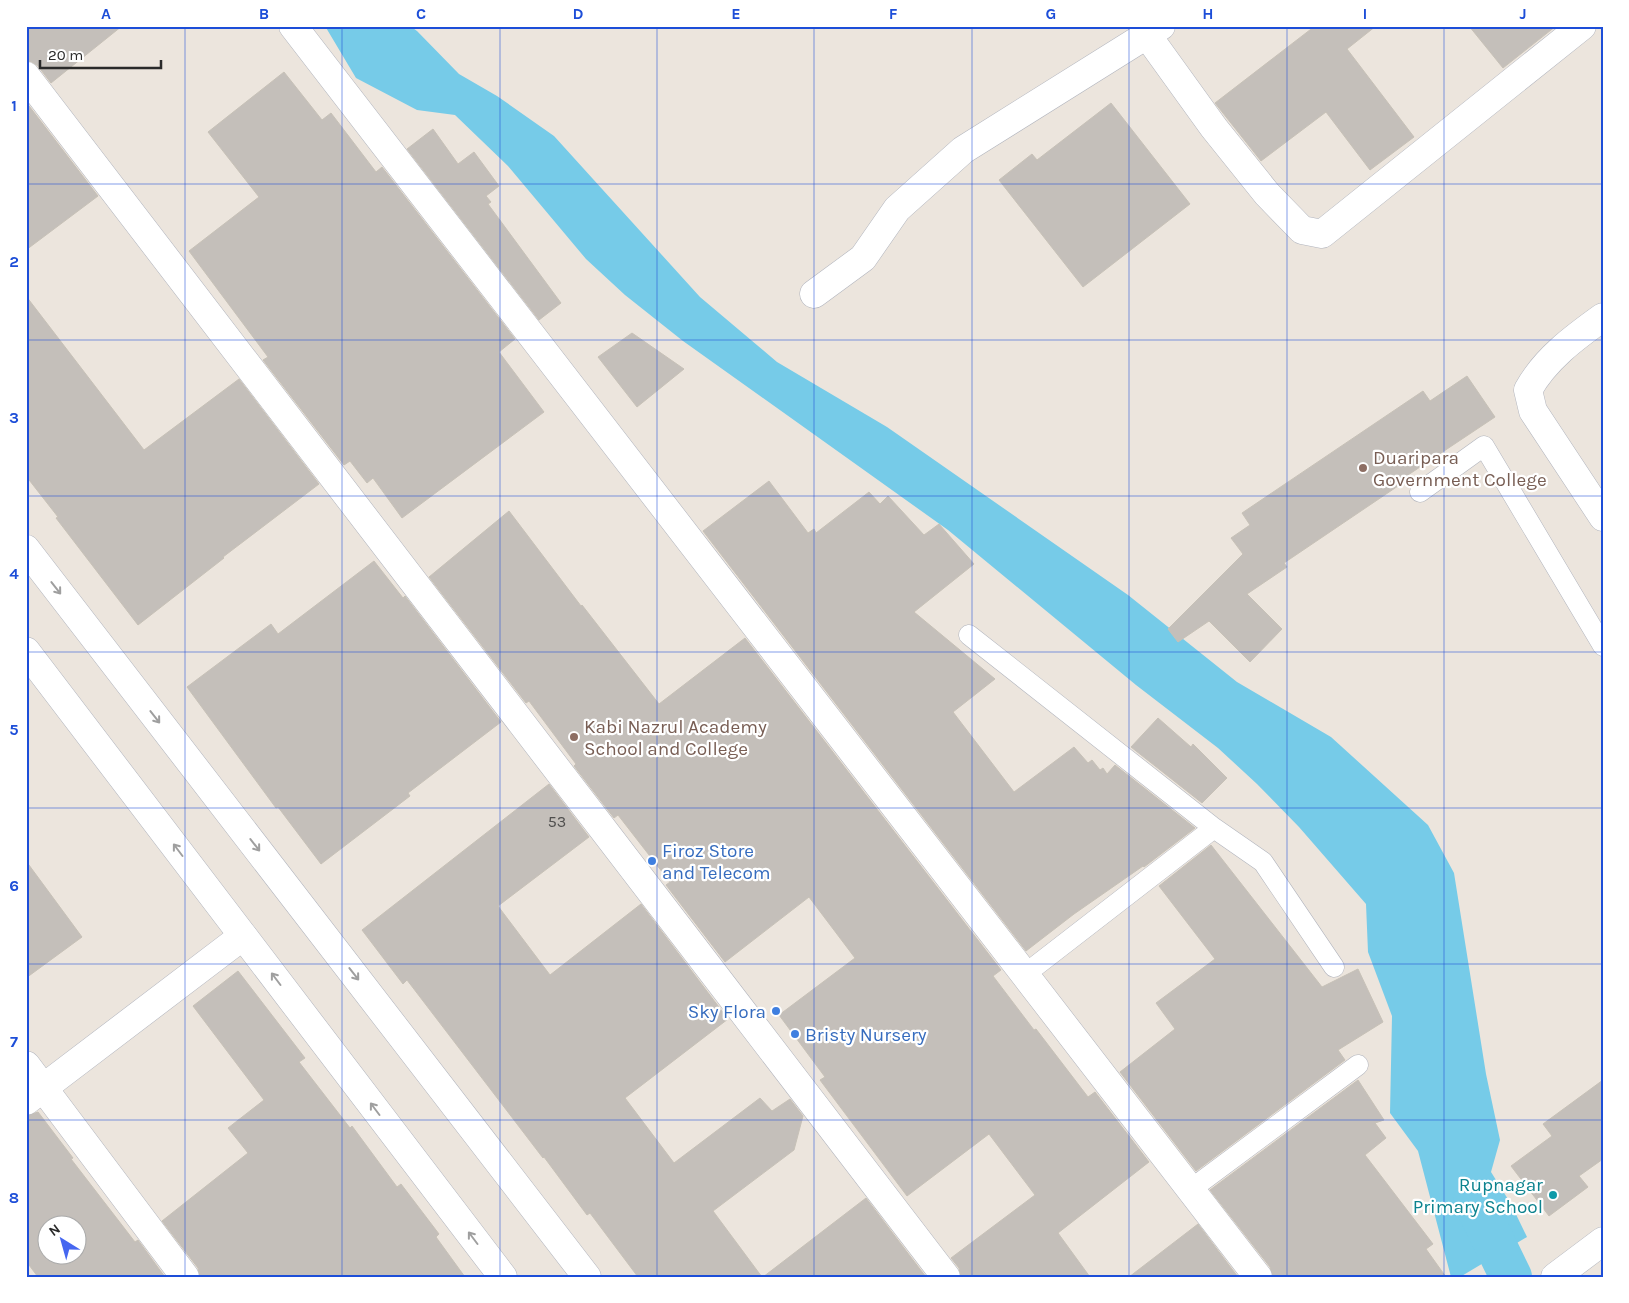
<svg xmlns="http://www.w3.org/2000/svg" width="1629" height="1303" viewBox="0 0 1629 1303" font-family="Karla,sans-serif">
<rect width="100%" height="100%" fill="#ece5dd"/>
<path fill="#76cbe8" d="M 325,26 L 410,26 L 417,31 L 459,74 L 497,96 L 554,136 L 700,297 L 777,362 L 887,427 L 1128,595 L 1237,682 L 1331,737 L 1428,825 L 1454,873 L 1486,1074 L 1500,1140 L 1491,1172 L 1511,1204 L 1527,1237 L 1460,1277 L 1451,1277 L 1418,1151 L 1390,1113 L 1392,1016 L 1368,952 L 1366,904 L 1299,827 L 1257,784 L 1218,748 L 1136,685 L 948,530 L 683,341 L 625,295 L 586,259 L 508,166 L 455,115 L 417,110 L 356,78 Z"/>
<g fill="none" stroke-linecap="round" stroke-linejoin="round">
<path stroke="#76cbe8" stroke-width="42" d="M 1474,1201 L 1511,1277"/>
</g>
<path fill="#c4bfba" stroke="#c7c1b7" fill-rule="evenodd" d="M 26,26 L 122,26 L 51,83 L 38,66 L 32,62 L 26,61 Z
M 1315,26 L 1376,26 L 1347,49 L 1414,137 L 1370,170 L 1326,112 L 1261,161 L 1215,103 Z
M 1469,26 L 1556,26 L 1503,68 Z
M 284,72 L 322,120 L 331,113 L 376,172 L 382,167 L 515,339 L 499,352 L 544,412 L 402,518 L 373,478 L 367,483 L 350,461 L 344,465 L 263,360 L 268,357 L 189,251 L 259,197 L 208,132 Z
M 26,102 L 98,196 L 26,250 Z
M 1111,103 L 1190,204 L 1083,287 L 999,180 L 1032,154 L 1037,160 Z
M 433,129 L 458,164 L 474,152 L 499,186 L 486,196 L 491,202 L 488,204 L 561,303 L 539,320 L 407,149 Z
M 26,296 L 144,450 L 239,379 L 319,484 L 223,557 L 224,558 L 138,625 L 56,518 L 58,517 L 26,476 Z
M 632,333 L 684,369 L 637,407 L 598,357 Z
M 1467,376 L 1495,417 L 1396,483 L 1398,486 L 1284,563 L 1287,567 L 1247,594 L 1282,629 L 1250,662 L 1209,621 L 1178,642 L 1168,629 L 1243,554 L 1231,538 L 1250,525 L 1242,513 L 1423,391 L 1430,401 Z
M 769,481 L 808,533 L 814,529 L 816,533 L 869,492 L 880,504 L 888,496 L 924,535 L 939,524 L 974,564 L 914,612 L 995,679 L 953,712 L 1014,792 L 1074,747 L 1088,763 L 1092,760 L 1100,770 L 1103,768 L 1107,774 L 1115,765 L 1195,828 L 1144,867 L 1143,866 L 1074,914 L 1026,951 L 703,531 Z
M 509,511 L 581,606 L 582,605 L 659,704 L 745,638 L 1001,970 L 993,976 L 1034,1030 L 1036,1029 L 1088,1097 L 1095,1092 L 1149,1162 L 1058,1233 L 1090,1277 L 961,1277 L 959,1268 L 951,1258 L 1035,1195 L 989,1134 L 907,1196 L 820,1080 L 825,1077 L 779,1015 L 855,958 L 809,897 L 725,962 L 666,885 L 670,882 L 618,815 L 614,818 L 574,766 L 576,764 L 529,701 L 526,703 L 429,577 Z
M 374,561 L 403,598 L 405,596 L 501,722 L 408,793 L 410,796 L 321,864 L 278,807 L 276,808 L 187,687 L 271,624 L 278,634 Z
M 1158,718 L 1191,747 L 1193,744 L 1227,778 L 1202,803 L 1131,747 Z
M 549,784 L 589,837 L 498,906 L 550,975 L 641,904 L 728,1019 L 625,1098 L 674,1163 L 760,1098 L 772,1111 L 790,1099 L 803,1116 L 794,1150 L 713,1211 L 762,1277 L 638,1277 L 590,1213 L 587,1215 L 544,1157 L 543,1158 L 407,980 L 403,984 L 362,930 Z
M 1211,845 L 1322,987 L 1358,969 L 1383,1022 L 1338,1050 L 1345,1060 L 1196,1171 L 1120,1072 L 1175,1029 L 1156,1003 L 1215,959 L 1159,886 Z
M 26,861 L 82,937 L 26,978 Z
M 238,971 L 305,1058 L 299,1062 L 350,1128 L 352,1126 L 397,1187 L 401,1184 L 439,1234 L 436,1237 L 465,1277 L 200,1277 L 198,1268 L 162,1221 L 248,1153 L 228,1128 L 264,1100 L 193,1006 Z
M 1358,1080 L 1384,1120 L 1375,1123 L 1386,1138 L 1365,1155 L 1433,1244 L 1426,1249 L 1446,1277 L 1273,1277 L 1270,1267 L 1210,1190 Z
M 1603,1080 L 1603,1159 L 1579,1176 L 1588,1187 L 1549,1216 L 1511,1166 L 1552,1136 L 1543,1124 Z
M 38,1112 L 73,1158 L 71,1159 L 135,1242 L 138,1240 L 165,1277 L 38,1277 L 26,1261 L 26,1116 ZM 48,1226 L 78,1226 L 78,1256 L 48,1256 Z
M 866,1198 L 926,1277 L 763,1277 Z
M 1198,1224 L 1238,1277 L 1129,1277 Z"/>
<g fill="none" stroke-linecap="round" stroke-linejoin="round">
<g stroke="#b1b4bd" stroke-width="21">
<path id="service" d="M 1420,492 L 1484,446 L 1603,646
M 969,635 L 1214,828 L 1024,975
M 1214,828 L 1263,862 L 1334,967
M 1190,1190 L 1358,1065"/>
</g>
<g stroke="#b1b4bd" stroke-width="29">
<path id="minor" d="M 293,26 L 1258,1277
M 1147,35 L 1214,128 L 1267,194 L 1302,230 L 1322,234 L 1582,26
M 26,76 L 946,1277
M 814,294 L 863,258 L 897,209 L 963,150 L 1161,26
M 1603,317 C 1575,337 1545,359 1528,390 L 1533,411 L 1603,517
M 26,1065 L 185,1277
M 26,1101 L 243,936"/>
</g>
<g stroke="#b1b4bd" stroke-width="29">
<path id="tertiary" d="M 26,549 L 587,1277
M 26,651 L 503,1277
M 1555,1277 L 1603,1241"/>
</g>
<use href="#service" stroke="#fff" stroke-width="20"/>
<use href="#minor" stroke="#fff" stroke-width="28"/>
<use href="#tertiary" stroke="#fff" stroke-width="28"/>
</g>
<defs><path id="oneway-shaft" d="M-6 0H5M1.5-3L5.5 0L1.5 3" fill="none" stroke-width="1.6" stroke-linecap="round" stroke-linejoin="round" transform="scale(1.25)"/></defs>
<g stroke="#9f9f9f">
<use href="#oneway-shaft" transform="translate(56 588) rotate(52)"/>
<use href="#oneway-shaft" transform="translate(155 717) rotate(52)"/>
<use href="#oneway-shaft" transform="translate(255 845) rotate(52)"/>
<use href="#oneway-shaft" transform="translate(178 850) rotate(-127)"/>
<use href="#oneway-shaft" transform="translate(354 974) rotate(52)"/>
<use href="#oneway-shaft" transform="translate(276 979) rotate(-127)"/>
<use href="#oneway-shaft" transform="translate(375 1109) rotate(-127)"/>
<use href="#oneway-shaft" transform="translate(473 1238) rotate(-127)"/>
</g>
<path fill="none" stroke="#1d4ed8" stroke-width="1" stroke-opacity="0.55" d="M 185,26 L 185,1277M 342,26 L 342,1277M 500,26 L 500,1277M 657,26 L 657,1277M 814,26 L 814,1277M 972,26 L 972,1277M 1129,26 L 1129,1277M 1287,26 L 1287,1277M 1444,26 L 1444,1277M 26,184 L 1603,184M 26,340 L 1603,340M 26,496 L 1603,496M 26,652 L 1603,652M 26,808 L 1603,808M 26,964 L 1603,964M 26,1120 L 1603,1120"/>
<g fill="#8d6e63" stroke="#fff" stroke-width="2">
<circle cx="1363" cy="468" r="5"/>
<circle cx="574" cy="737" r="5"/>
</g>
<g fill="#3f7fe0" stroke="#fff" stroke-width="2">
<circle cx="652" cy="861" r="5"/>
<circle cx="776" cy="1011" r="5"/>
<circle cx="795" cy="1034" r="5"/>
</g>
<circle fill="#0f9aa8" stroke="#fff" stroke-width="2" cx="1553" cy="1195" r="5"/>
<g text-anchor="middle" stroke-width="4.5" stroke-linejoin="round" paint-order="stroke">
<g font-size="16" fill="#504f4e">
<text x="557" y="827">53</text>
</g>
<g font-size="19" fill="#785e54" stroke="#fff" text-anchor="start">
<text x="1373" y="464">Duaripara<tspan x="1373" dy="22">Government College</tspan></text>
<text x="584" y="733">Kabi Nazrul Academy<tspan x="584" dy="22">School and College</tspan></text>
</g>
<g font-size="19" fill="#366cbe" stroke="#fff" text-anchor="start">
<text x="662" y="857">Firoz Store<tspan x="662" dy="22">and Telecom</tspan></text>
<text x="766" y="1018" text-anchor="end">Sky Flora</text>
<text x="805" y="1041">Bristy Nursery</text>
</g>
<g font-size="19" fill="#0d838f" stroke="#fff" text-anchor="end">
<text x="1543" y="1191">Rupnagar<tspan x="1543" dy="22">Primary School</tspan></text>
</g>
</g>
<rect width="1629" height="1303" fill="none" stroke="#ffffff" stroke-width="55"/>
<g transform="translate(62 1240) rotate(323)"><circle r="24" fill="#ffffff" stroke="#aaaaaa"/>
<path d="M0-4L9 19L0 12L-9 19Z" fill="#4667f0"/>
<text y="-8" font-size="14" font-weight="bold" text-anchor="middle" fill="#2a2a2a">N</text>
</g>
<path d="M40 60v8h121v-8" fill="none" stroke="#2a2a2a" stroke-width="2.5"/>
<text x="48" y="60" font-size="15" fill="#2a2a2a" stroke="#ffffff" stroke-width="4" paint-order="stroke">20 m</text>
<rect x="28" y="28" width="1574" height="1248" fill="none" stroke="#1d4ed8" stroke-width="2"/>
<g font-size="16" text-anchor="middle" font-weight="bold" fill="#1d4ed8">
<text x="106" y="19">A</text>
<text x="264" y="19">B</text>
<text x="421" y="19">C</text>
<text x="578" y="19">D</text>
<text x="736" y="19">E</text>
<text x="893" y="19">F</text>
<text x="1051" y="19">G</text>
<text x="1208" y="19">H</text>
<text x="1365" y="19">I</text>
<text x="1523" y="19">J</text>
<text x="14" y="111">1</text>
<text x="14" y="267">2</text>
<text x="14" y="423">3</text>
<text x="14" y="579">4</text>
<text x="14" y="735">5</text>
<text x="14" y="891">6</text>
<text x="14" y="1047">7</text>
<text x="14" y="1203">8</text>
</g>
</svg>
